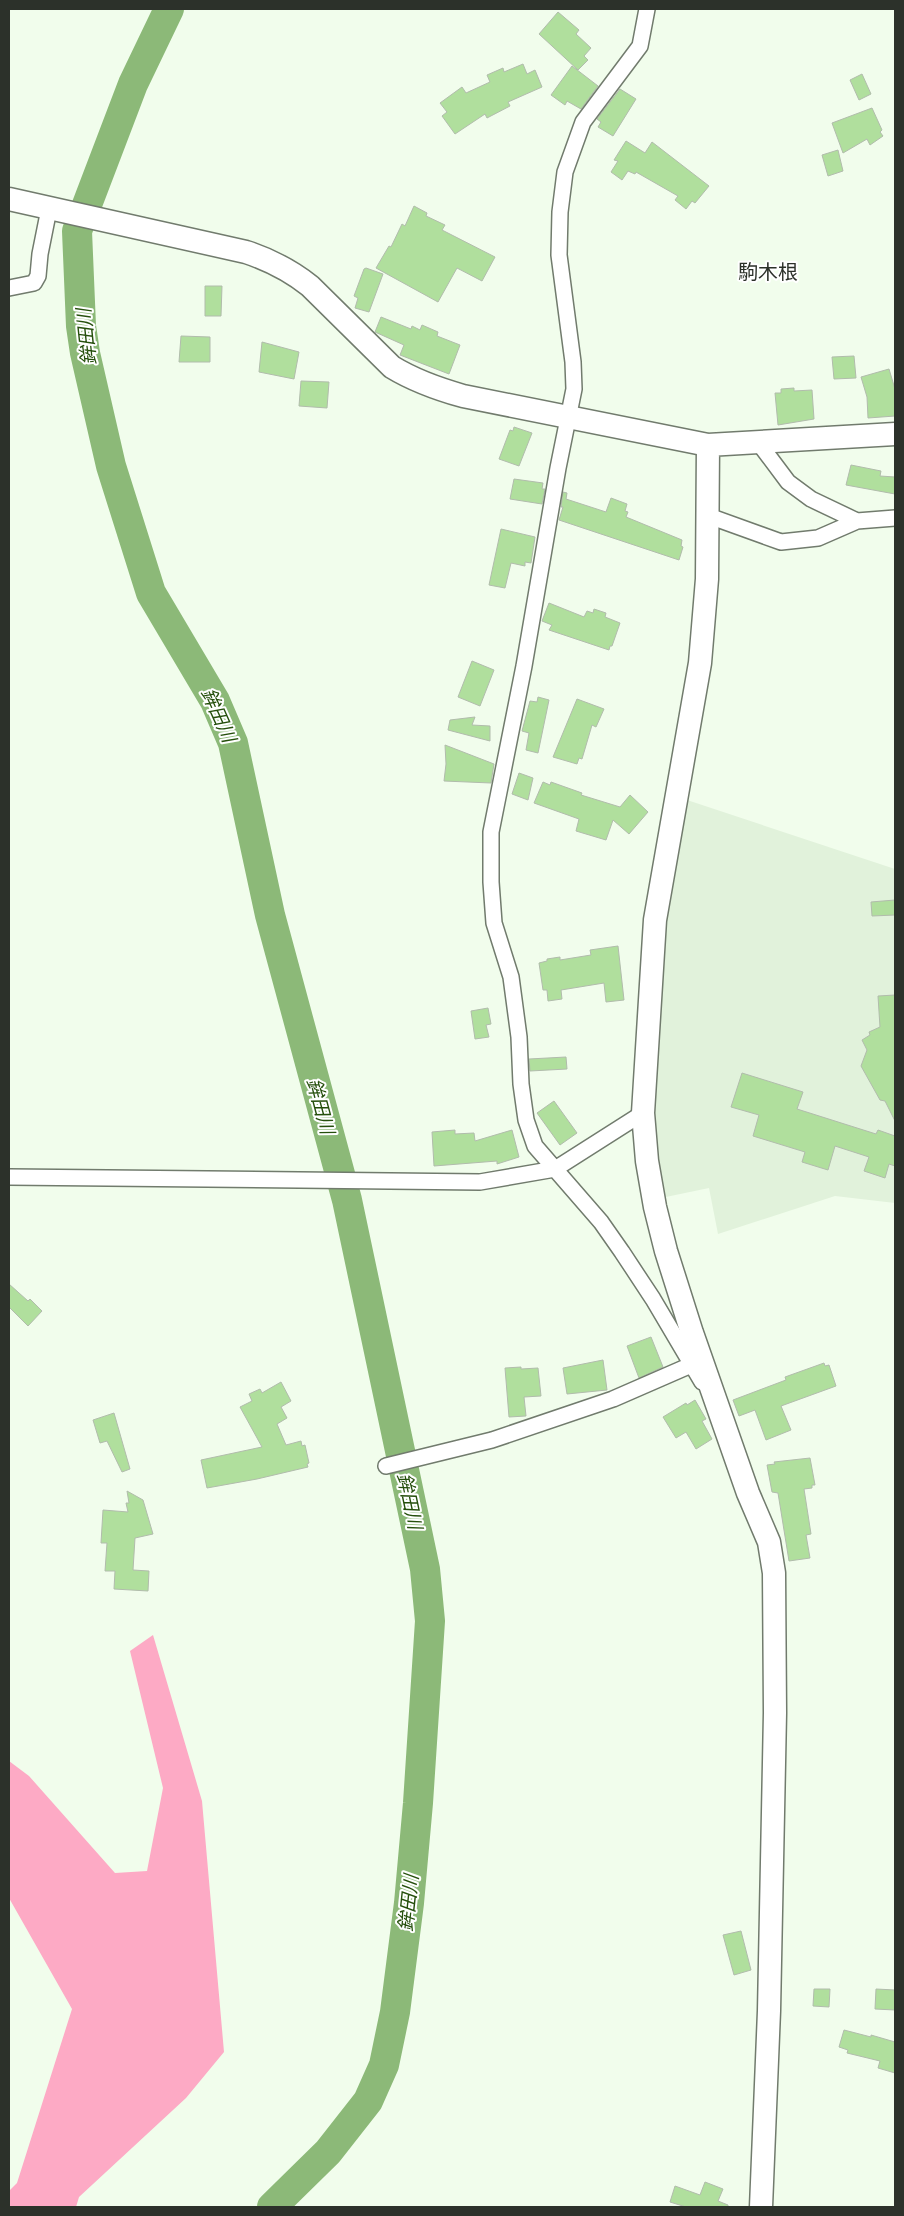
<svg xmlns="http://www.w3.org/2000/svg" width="904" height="2216" viewBox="0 0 904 2216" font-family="'PT Sans Narrow','Noto Sans JP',sans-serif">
<rect width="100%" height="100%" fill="#f1fdec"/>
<path fill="#e1f2db" d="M 687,800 L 895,869 L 895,1203 L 835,1196 L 718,1234 L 709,1188 L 661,1198 L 649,1119 L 663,921 Z"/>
<path fill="#fdaac5" d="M 153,1635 L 202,1801 L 224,2052 L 186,2098 L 79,2197 L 76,2207 L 9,2207 L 9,2191 L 17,2183 L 72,2009 L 9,1898 L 9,1761 L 29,1776 L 115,1873 L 147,1871 L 163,1788 L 130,1651 Z"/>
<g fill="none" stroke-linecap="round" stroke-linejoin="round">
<path stroke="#8cb978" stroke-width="30" d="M 169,9 L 133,84 L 77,231 L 81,326 L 85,353 L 111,466 L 151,593 L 215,701 L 233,743 L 270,915 L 347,1200 L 425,1569 L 430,1621 L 418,1803 L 409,1903 L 395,2012 L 384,2065 L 368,2101 L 328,2152 L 272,2207"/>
</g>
<path fill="#b0df9d" stroke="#b1bcac" d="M 558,12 L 579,30 L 576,34 L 591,48 L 584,56 L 588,60 L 578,70 L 539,34 Z
M 523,64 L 527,74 L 535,70 L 542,87 L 508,102 L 510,106 L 487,118 L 485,114 L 455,134 L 442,116 L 447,112 L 440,103 L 462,87 L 466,93 L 490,82 L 487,75 L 503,68 L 504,72 Z
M 572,66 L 598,86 L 581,109 L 567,101 L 565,105 L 551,95 Z
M 862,74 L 871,94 L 859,100 L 850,80 Z
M 620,89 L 636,99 L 613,136 L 598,127 L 601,122 L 597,119 Z
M 872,108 L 882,130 L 880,132 L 883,136 L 870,145 L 867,139 L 843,153 L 832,123 Z
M 626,141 L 645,153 L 652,142 L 709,186 L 695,203 L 692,201 L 686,209 L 675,200 L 678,196 L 636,172 L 635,174 L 628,171 L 622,180 L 611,172 L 618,161 L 614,160 Z
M 838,150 L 843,171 L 828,176 L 822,155 Z
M 414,206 L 427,213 L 426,216 L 445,225 L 442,230 L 495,257 L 482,281 L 457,268 L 438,302 L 376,268 L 389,246 L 391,247 L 402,224 L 405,226 Z
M 366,268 L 383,274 L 369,312 L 355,308 L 358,298 L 354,296 L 364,269 Z
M 205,286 L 222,286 L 221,316 L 205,316 Z
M 381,317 L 411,329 L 412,326 L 420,330 L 422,325 L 438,332 L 437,336 L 460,345 L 449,374 L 400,355 L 404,345 L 375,332 Z
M 181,336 L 210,337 L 210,362 L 179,362 Z
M 262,342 L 299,352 L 294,379 L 259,372 Z
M 854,356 L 856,378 L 834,379 L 832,357 Z
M 889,369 L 895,389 L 895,416 L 868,418 L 867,397 L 861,377 Z
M 301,381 L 329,382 L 327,408 L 299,406 Z
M 794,388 L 794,391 L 812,390 L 814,419 L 778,425 L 775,393 L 781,393 L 781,389 Z
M 514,427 L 532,433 L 519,466 L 499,459 L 510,430 L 513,431 Z
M 851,465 L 881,471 L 880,476 L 895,477 L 895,494 L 846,485 Z
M 514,479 L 543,483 L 542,489 L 545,489 L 542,504 L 510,499 Z
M 563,492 L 567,493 L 566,499 L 606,512 L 611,498 L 627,504 L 625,511 L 628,512 L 626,517 L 682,540 L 681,546 L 683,547 L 679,560 L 559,520 L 563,507 L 561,507 Z
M 501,529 L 535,537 L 531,563 L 525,562 L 525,566 L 511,563 L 505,588 L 489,585 Z
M 549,603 L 584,617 L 587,611 L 593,613 L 594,609 L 606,613 L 605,617 L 620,623 L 612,646 L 610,646 L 609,650 L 549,630 L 552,625 L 542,621 Z
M 472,661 L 494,670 L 480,706 L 458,697 Z
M 538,697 L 549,700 L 538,753 L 526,750 L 529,733 L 522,731 L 530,701 L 537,702 Z
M 577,699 L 604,709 L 596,727 L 592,725 L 582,759 L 579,758 L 577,764 L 553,757 Z
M 475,717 L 472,725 L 490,726 L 490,741 L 448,730 L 450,720 Z
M 445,745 L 494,764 L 491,783 L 444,781 L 446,764 Z
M 519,773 L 533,778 L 528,800 L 512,794 Z
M 543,782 L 550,785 L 551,782 L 582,793 L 581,795 L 620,807 L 630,795 L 648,812 L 629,834 L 613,820 L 606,840 L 576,831 L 579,819 L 534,803 Z
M 895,900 L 895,915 L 872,916 L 871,902 Z
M 618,946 L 624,1000 L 606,1002 L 604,983 L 561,990 L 562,999 L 548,1001 L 547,990 L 543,990 L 539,963 L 547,961 L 547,959 L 560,957 L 560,960 L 591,955 L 590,950 Z
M 895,995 L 895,1121 L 885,1101 L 880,1100 L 861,1066 L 867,1050 L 862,1040 L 870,1035 L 869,1032 L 880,1027 L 878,996 Z
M 488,1008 L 491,1024 L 486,1025 L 489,1037 L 475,1039 L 471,1011 Z
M 566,1057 L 567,1069 L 530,1071 L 529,1059 Z
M 742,1073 L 803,1092 L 797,1109 L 876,1134 L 878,1130 L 895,1136 L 895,1166 L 889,1164 L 885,1178 L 864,1171 L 869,1157 L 835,1146 L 828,1170 L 802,1162 L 805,1152 L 753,1136 L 759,1115 L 731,1107 Z
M 554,1101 L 577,1133 L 560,1145 L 537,1113 Z
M 455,1130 L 455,1134 L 474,1133 L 475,1141 L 512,1130 L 519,1157 L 497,1164 L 497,1161 L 434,1166 L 432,1132 Z
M 9,1284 L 28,1301 L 30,1299 L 42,1311 L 28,1326 L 9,1307 Z
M 651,1337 L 663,1367 L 639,1378 L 627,1346 Z
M 603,1360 L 607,1390 L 567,1394 L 563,1368 Z
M 824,1363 L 825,1366 L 829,1365 L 836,1386 L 781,1406 L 791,1430 L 766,1440 L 755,1410 L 739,1416 L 733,1400 L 786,1380 L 785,1377 Z
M 521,1367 L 521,1369 L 538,1368 L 541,1396 L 524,1397 L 526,1416 L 509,1417 L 505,1368 Z
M 281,1382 L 291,1401 L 281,1407 L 287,1418 L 277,1424 L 286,1445 L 301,1441 L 302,1446 L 305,1445 L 309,1463 L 307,1464 L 308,1467 L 257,1479 L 207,1488 L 201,1460 L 262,1447 L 240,1407 L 252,1401 L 249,1394 L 260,1389 L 262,1393 Z
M 695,1400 L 706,1419 L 702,1421 L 712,1439 L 696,1449 L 686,1432 L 676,1438 L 663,1417 L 686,1403 L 687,1405 Z
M 114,1413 L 130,1469 L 122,1472 L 107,1441 L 100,1443 L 93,1420 Z
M 810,1458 L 815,1485 L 812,1485 L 812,1488 L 804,1489 L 811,1534 L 806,1535 L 810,1558 L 789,1561 L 778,1493 L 772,1492 L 767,1465 L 775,1464 L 774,1462 Z
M 127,1491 L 143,1500 L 153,1534 L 135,1538 L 133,1570 L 149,1571 L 148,1591 L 114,1589 L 115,1571 L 105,1571 L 107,1543 L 101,1543 L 103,1510 L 128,1512 L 126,1503 L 129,1503 Z
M 741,1931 L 751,1970 L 734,1975 L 723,1935 Z
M 814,1989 L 830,1989 L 829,2007 L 813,2006 Z
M 876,1989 L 895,1990 L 895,2010 L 875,2009 Z
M 844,2030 L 871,2037 L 871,2035 L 895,2042 L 895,2073 L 878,2068 L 880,2061 L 847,2053 L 848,2050 L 839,2047 Z
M 705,2182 L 723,2189 L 718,2201 L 728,2205 L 728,2207 L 686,2207 L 670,2202 L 675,2186 L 700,2195 Z"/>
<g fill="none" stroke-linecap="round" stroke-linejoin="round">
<g stroke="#717b6d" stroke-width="18">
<path id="street" d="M 647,9 L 640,46 L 583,122 L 565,172 L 560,212 L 559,255 L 573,362 L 574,389 L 558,468 L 524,666 L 491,832 L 491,882 L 494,923 L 511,977 L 519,1037 L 521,1084 L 526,1120 L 535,1146 L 601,1222 L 622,1252 L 653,1299 L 702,1382
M 9,288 L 34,283 L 38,276 L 40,254 L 49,209
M 758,442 L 788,482 L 811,499 L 857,521 L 895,518
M 706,515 L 781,542 L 818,538 L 857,521
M 9,1177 L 480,1182 L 555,1169 L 643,1113
M 386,1466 L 492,1440 L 613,1399 L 691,1365"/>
</g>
<g stroke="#717b6d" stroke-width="25">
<path id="secondary" d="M 9,199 L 246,252 C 270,260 290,270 310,286 L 392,367 C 415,381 438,389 463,396 L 708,445 L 895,434
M 708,445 L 707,579 L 700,663 L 655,920 L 643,1113 L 647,1161 L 655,1207 L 666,1251 L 692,1333 L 748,1493 L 769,1542 L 774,1573 L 775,1713 L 769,2011 L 761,2207"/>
</g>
<use href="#street" stroke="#fff" stroke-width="15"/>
<use href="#secondary" stroke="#fff" stroke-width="22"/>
</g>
<g text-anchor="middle" stroke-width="4" stroke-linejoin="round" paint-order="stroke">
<g font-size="19" font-style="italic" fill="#254f0c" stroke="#fff">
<text transform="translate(86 337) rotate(-96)" y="7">鉾田川</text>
<text transform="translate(219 715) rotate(66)" y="7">鉾田川</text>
<text transform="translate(321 1106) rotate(75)" y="7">鉾田川</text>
<text transform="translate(410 1501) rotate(78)" y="7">鉾田川</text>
<text transform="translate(408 1903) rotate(-84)" y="7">鉾田川</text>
</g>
<g font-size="20" fill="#2c312a" stroke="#fff">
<text x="768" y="279">駒木根</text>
</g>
</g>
<rect width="904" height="2216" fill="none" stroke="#2c312a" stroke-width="20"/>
</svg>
